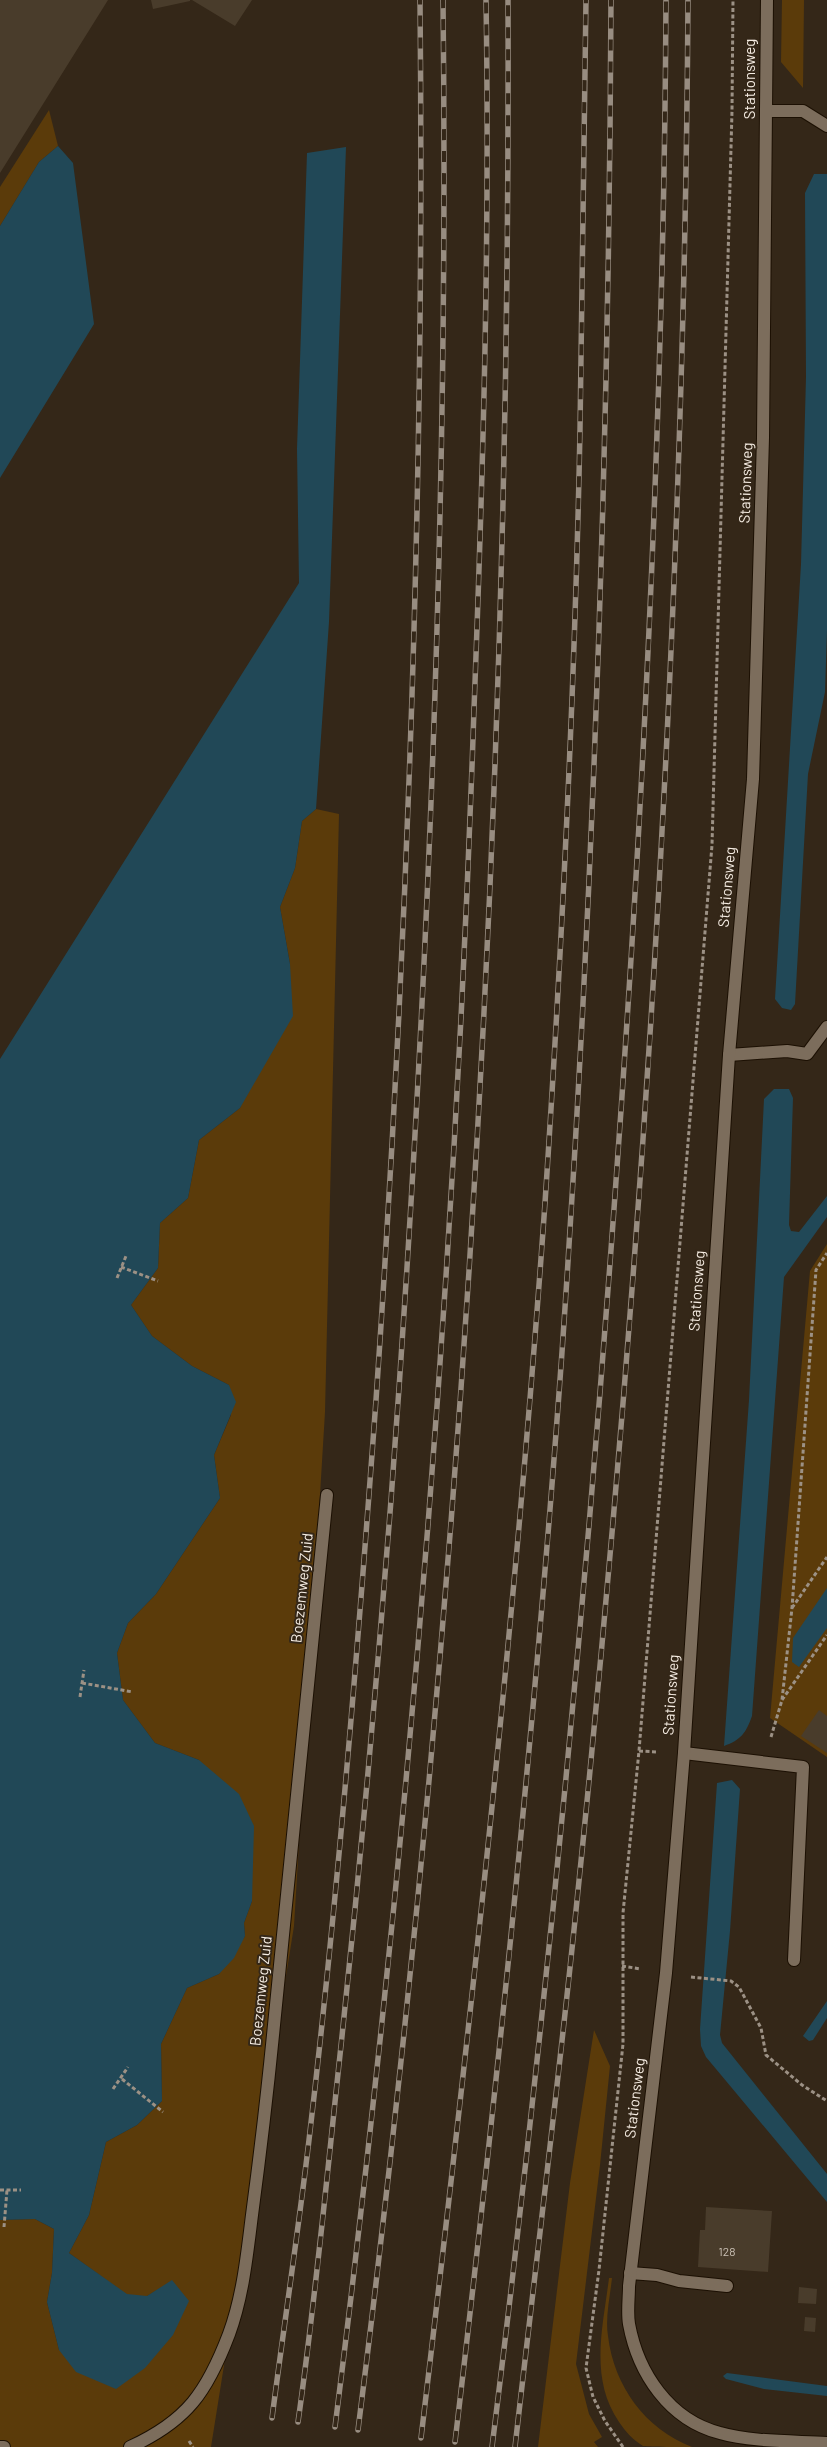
<svg xmlns="http://www.w3.org/2000/svg" width="827" height="2447" viewBox="0 0 827 2447" font-family="Barlow,sans-serif">
<rect width="100%" height="100%" fill="#342718"/>
<path fill="#5b3b0a" d="M 782,0 L 804,0 L 803,88 L 781,62 Z
M 49,110 L 58,146 L 39,162 L 0,226 L 0,187 Z
M 316,809 L 339,814 L 325,1412 L 294,1926 L 211,2447 L 0,2447 L 0,2220 L 35,2219 L 54,2229 L 52,2273 L 47,2302 L 59,2350 L 172,2281 L 147,2296 L 130,2297 L 69,2253 L 89,2215 L 106,2142 L 137,2125 L 162,2101 L 161,2044 L 187,1988 L 219,1974 L 245,1936 L 244,1923 L 252,1901 L 199,1760 L 155,1743 L 123,1700 L 117,1653 L 128,1623 L 156,1594 L 220,1498 L 214,1455 L 231,1415 L 229,1385 L 192,1366 L 152,1336 L 131,1305 L 158,1268 L 160,1223 L 188,1198 L 199,1140 L 240,1108 L 290,964 L 280,907 L 295,868 L 302,821 Z
M 827,1244 L 827,1757 L 770,1718 L 810,1271 Z
M 594,2030 L 610,2066 L 600,2165 L 576,2364 L 589,2414 L 602,2437 L 594,2442 L 598,2447 L 538,2447 L 570,2183 Z
M 609,2278 L 612,2278 C 610,2297 605,2318 608,2336 C 614,2386 645,2429 692,2447 C 681,2447 651,2447 643,2446 C 633,2440 625,2431 619,2422 C 589,2378 603,2327 609,2278 Z"/>
<path fill="#214857" d="M 58,146 L 73,163 L 94,324 L 0,478 L 0,226 L 39,162 Z
M 346,147 L 329,622 L 316,809 L 302,821 L 295,868 L 280,907 L 290,964 L 293,1016 L 240,1108 L 199,1140 L 188,1198 L 160,1223 L 158,1268 L 131,1305 L 152,1336 L 192,1366 L 229,1385 L 236,1402 L 214,1455 L 220,1498 L 156,1594 L 128,1623 L 117,1653 L 123,1700 L 155,1743 L 199,1760 L 239,1794 L 254,1826 L 252,1901 L 244,1923 L 245,1936 L 234,1958 L 219,1974 L 187,1988 L 161,2044 L 162,2101 L 137,2125 L 106,2142 L 89,2215 L 69,2253 L 127,2294 L 147,2296 L 172,2280 L 189,2301 L 173,2335 L 145,2368 L 116,2389 L 76,2372 L 59,2350 L 47,2302 L 52,2273 L 54,2229 L 35,2219 L 0,2220 L 0,1059 L 299,583 L 297,449 L 307,153 Z
M 814,174 L 827,174 L 827,631 L 825,692 L 808,774 L 795,1004 L 791,1010 L 782,1008 L 775,999 L 801,564 L 806,377 L 805,193 Z
M 774,1089 L 789,1089 L 793,1098 L 789,1225 L 791,1231 L 799,1232 L 827,1196 L 827,1217 L 784,1277 L 752,1716 C 746,1733 741,1740 724,1746 L 749,1400 L 764,1099 Z
M 827,1588 L 827,1628 L 799,1667 L 792,1662 L 793,1638 Z
M 732,1780 L 740,1789 L 730,1931 L 720,2035 L 722,2043 L 827,2174 L 827,2202 L 706,2057 L 701,2046 L 700,2029 L 717,1783 Z
M 827,2001 L 827,2018 L 813,2040 L 809,2041 L 803,2036 Z
M 727,2373 L 827,2386 L 827,2396 L 764,2389 L 726,2379 L 723,2376 Z"/>
<path fill="#493c2b" d="M 0,0 L 108,0 L 0,173 Z
M 151,0 L 190,0 L 190,1 L 153,9 Z
M 192,0 L 252,0 L 235,26 Z
M 819,1710 L 827,1716 L 827,1753 L 801,1736 Z
M 706,2207 L 772,2211 L 768,2272 L 698,2267 L 700,2230 L 705,2230 Z
M 799,2287 L 817,2289 L 816,2304 L 798,2303 Z
M 805,2317 L 816,2318 L 815,2332 L 804,2331 Z"/>
<g fill="none" stroke-linecap="round" stroke-linejoin="round">
<g stroke="#1c1003" stroke-width="14">
<path id="service" d="M 767,111 L 803,111 L 827,126
M 729,1055 L 787,1051 L 807,1054 L 827,1027
M 684,1753 L 803,1767 L 794,1960
M 630,2273 L 657,2275 L 679,2281 L 727,2286
M 0,2447 L 4,2447
M 130,2447 C 187,2421 207,2392 229,2334 C 243,2296 247,2255 252,2215 C 260,2155 267,2096 273,2035 C 291,1855 309,1675 327,1495"/>
</g>
<g stroke="#1c1003" stroke-width="14">
<path id="tertiary" d="M 767,0 L 763,438 L 753,779 L 729,1055 L 684,1753 L 666,1973 L 629,2286 C 629,2298 627,2312 629,2324 C 638,2373 669,2420 720,2433 C 751,2442 794,2441 827,2443"/>
</g>
<path stroke="#9c9185" stroke-width="3" stroke-dasharray="4 2.5" stroke-linecap="butt" d="M 121,1267 L 158,1281
M 117,1278 L 126,1256
M 792,1608 L 827,1557
M 82,1683 L 133,1692
M 80,1697 L 84,1670
M 782,1700 L 827,1635
M 771,1737 L 782,1700 L 792,1608 L 816,1270 L 827,1253
M 639,1751 L 658,1752
M 622,1966 L 641,1969
M 691,1977 L 731,1981 L 739,1987 L 761,2028 L 766,2055 L 802,2085 L 827,2101
M 122,2079 L 163,2112
M 113,2089 L 128,2067
M 0,2190 L 21,2190
M 4,2227 L 7,2190
M 189,2441 L 193,2447
M 623,2447 L 605,2421 L 593,2397 L 586,2368 L 599,2270 L 623,2044 L 623,1913 L 639,1751 L 712,845 L 732,111 L 733,0"/>
<use href="#service" stroke="#7c6d5c" stroke-width="12"/>
<use href="#tertiary" stroke="#7c6d5c" stroke-width="12"/>
<g stroke="#988d81" stroke-width="5.5">
<path id="rail" d="M 272,2418 C 284,2325 298,2233 309,2140 C 338,1894 358,1647 376,1400 C 408,935 425,467 420,0
M 298,2422 C 314,2310 325,2196 337,2083 C 358,1889 376,1694 391,1500 C 428,1001 449,500 443,0
M 335,2427 C 407,1857 455,1284 474,709 C 483,473 490,236 486,0
M 358,2430 C 460,1624 511,813 508,0
M 421,2438 C 470,2027 516,1616 545,1203 C 562,946 575,688 580,430 C 583,287 583,143 586,0
M 455,2442 C 498,2080 536,1717 562,1352 C 593,902 609,451 611,0
M 492,2447 C 544,2030 585,1613 615,1195 C 644,797 664,399 666,0
M 515,2447 C 535,2271 557,2096 575,1920 C 641,1283 684,641 688,0"/>
</g>
<use href="#rail" stroke="#342718" stroke-width="4" stroke-dasharray="11" stroke-linecap="butt"/>
</g>
<g text-anchor="middle" stroke-width="4" stroke-linejoin="round" paint-order="stroke">
<g font-size="12" fill="#cbc1b5">
<text x="727" y="2256">128</text>
</g>
<g font-size="15" fill="#f6ede3" stroke="#342718">
<text transform="translate(750 79) rotate(-90)" y="5">Stationsweg</text>
<text transform="translate(746 483) rotate(-88)" y="5">Stationsweg</text>
<text transform="translate(727 887) rotate(-85)" y="5">Stationsweg</text>
<text transform="translate(697 1291) rotate(-86)" y="5">Stationsweg</text>
<text transform="translate(302 1588) rotate(-84)" y="5">Boezemweg Zuid</text>
<text transform="translate(671 1695) rotate(-86)" y="5">Stationsweg</text>
<text transform="translate(261 1991) rotate(-84)" y="5">Boezemweg Zuid</text>
<text transform="translate(635 2098) rotate(-83)" y="5">Stationsweg</text>
</g>
</g>
</svg>
